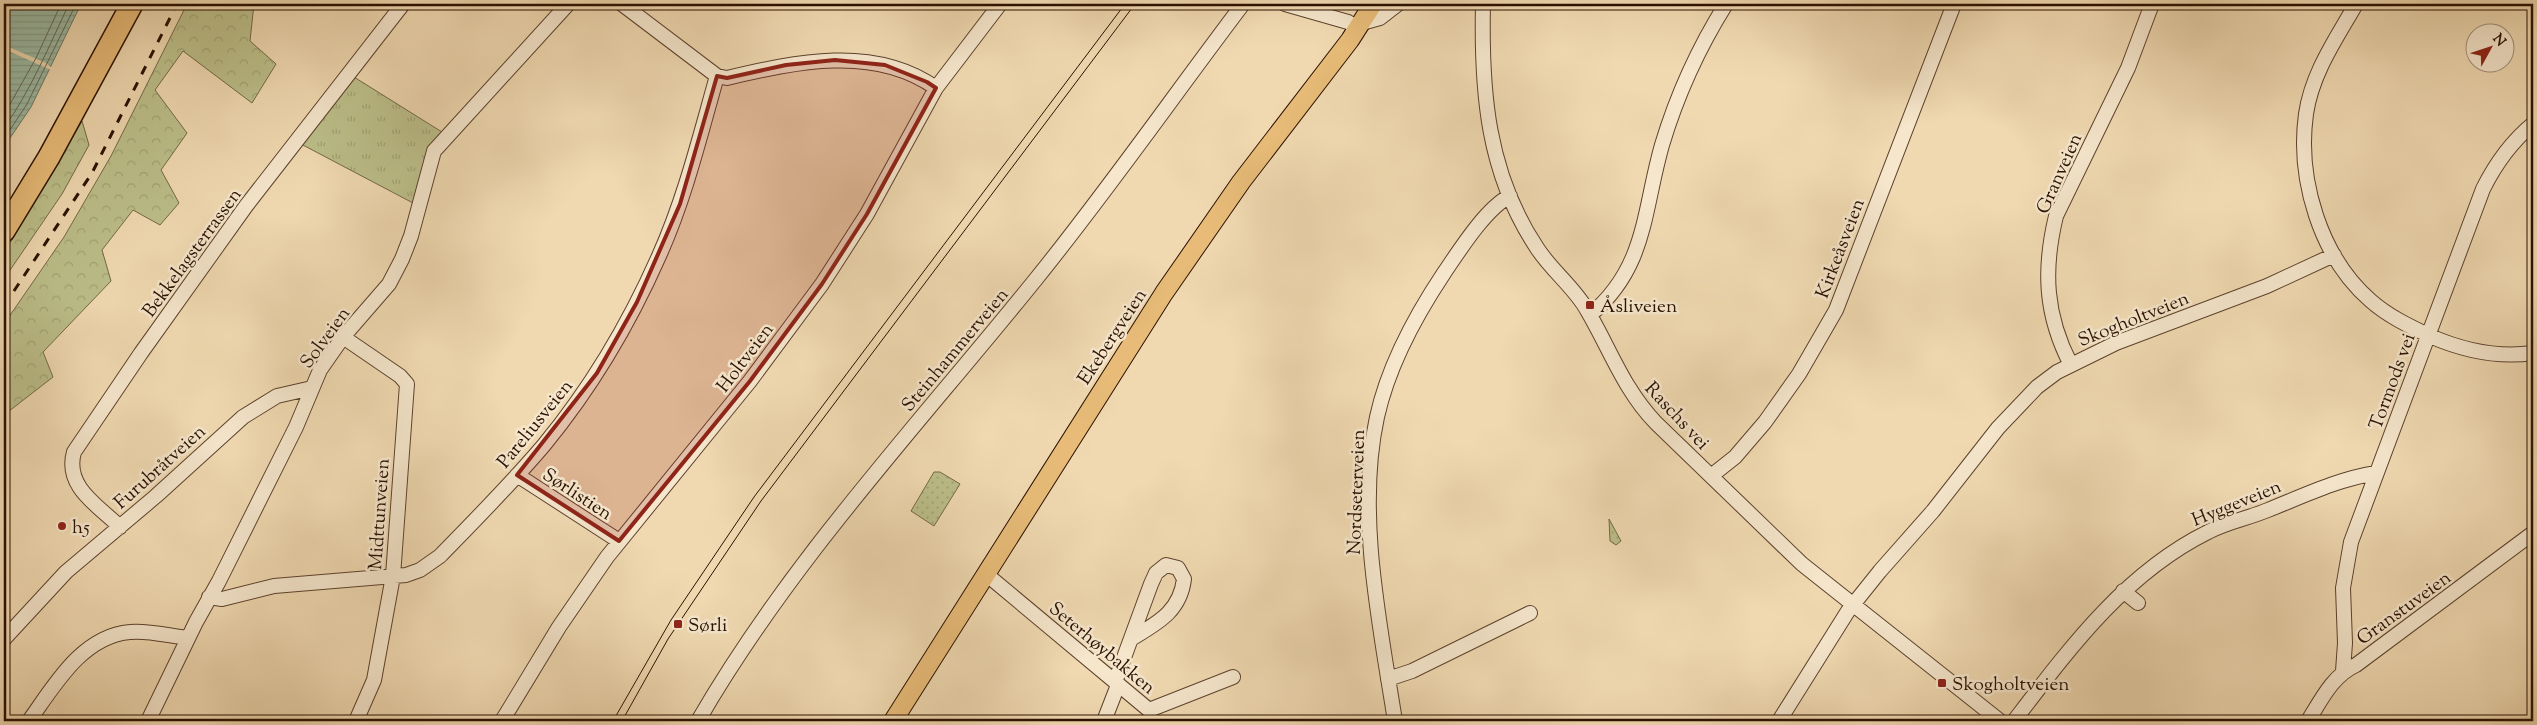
<svg xmlns="http://www.w3.org/2000/svg" width="2537" height="725" viewBox="0 0 2537 725" font-family="'Sorts Mill Goudy',serif">
<defs>
<pattern id="grass-dots" width="8" height="8" patternUnits="userSpaceOnUse" patternTransform="scale(1.25)"><rect width="8" height="8" fill="#bcbf8a"/><path d="M2 2h.1M6 6h.1" fill="none" stroke="#a2a375" stroke-width="1.8" stroke-linecap="round"/></pattern>
<pattern id="forest-crowns" width="20" height="18" patternUnits="userSpaceOnUse" patternTransform="scale(1.25)"><rect width="20" height="18" fill="#bcbf8a"/><path d="M2 6a3 3 0 1 1 6 0M12 15a3 3 0 1 1 6 0" fill="none" stroke="#a2a375"/></pattern>
<pattern id="park-tufts" width="24" height="20" patternUnits="userSpaceOnUse" patternTransform="scale(1.25)"><rect width="24" height="20" fill="#bcbf8a"/><path d="M3 7l-1-3M5 7V3M7 7l1-3M15 17l-1-3M17 17v-4M19 17l1-3" fill="none" stroke="#a2a375"/></pattern>
<pattern id="water-rules" width="6" height="5" patternUnits="userSpaceOnUse" patternTransform="scale(1.25)"><rect width="6" height="5" fill="#9bbba6"/><path d="M0 2.5h6" fill="none" stroke="#86a08d"/></pattern>
</defs>
<rect width="100%" height="100%" fill="#f0d9b1"/>
<filter id="stains"><feTurbulence type="fractalNoise" baseFrequency=".004" numOctaves="4"/><feColorMatrix values="0 0 0 0 .2 0 0 0 0 .09 0 0 0 0 .02 0 0 0 .5 -.17"/></filter>
<radialGradient id="worn" r=".72"><stop offset=".6" stop-color="#630" stop-opacity="0"/><stop offset="1" stop-color="#630" stop-opacity=".3"/></radialGradient>
<path fill="url(#grass-dots)" stroke="#736846" d="M 934,472 L 940,472 L 960,484 L 934,526 L 911,511 Z
M 1609,519 L 1621,541 L 1616,545 L 1610,541 Z"/>
<path fill="url(#forest-crowns)" stroke="#736846" d="M 187,4 L 254,4 L 250,41 L 276,64 L 252,103 L 183,51 L 155,90 L 187,133 L 161,170 L 179,203 L 160,225 L 133,210 L 102,250 L 111,281 L 43,352 L 53,377 L 4,415 L 4,324 L 64,237 L 111,156 Z
M 82,121 L 89,145 L 62,194 L 4,279 L 4,253 Z"/>
<path fill="url(#park-tufts)" stroke="#736846" d="M 354,77 L 442,132 C 424,152 420,176 413,203 L 301,144 Z"/>
<path fill="url(#water-rules)" stroke="#6e7764" d="M 4,4 L 81,4 L 31,107 L 4,147 Z"/>
<path fill="#f0d9b1" d="M 4,45 L 46,63 L 52,68 L 51,70 L 4,49 Z"/>
<g fill="none" stroke-linecap="round" stroke-linejoin="round">
<path stroke="#626654" stroke-width="1" d="M 4,115 L 36,58 L 61,4
M 4,128 C 31,90 49,46 69,4
M 4,139 L 27,104 L 76,4"/>
<g stroke="#5c422d" stroke-width="16">
<path id="minor" d="M 622,4 L 717,76 L 727,78 C 795,62 874,44 936,88
M 1285,4 L 1348,22 L 1358,28
M 1483,4 C 1481,91 1487,173 1537,248 C 1551,270 1574,287 1587,310 C 1610,349 1624,390 1656,423 L 1802,564 L 2000,721
M 2356,4 C 2336,39 2312,73 2306,114 C 2297,179 2320,257 2371,301 C 2388,316 2409,326 2430,336 C 2462,350 2498,358 2533,353
M 1362,23 L 1380,18 L 1398,4
M 1590,315 C 1647,267 1643,211 1662,145 C 1677,95 1699,47 1726,4
M 343,337 L 400,376 L 407,384 L 393,576 L 374,680 L 356,721
M 2071,365 C 2045,315 2043,270 2056,216 L 2128,68 L 2152,4
M 517,475 L 619,541
M 1711,476 L 1735,457 L 1765,422 L 1799,374 L 1836,310 L 1954,4
M 120,527 C 99,506 64,487 74,452 L 141,353 L 246,206 L 403,4
M 986,574 L 1149,710 L 1233,677
M 2123,591 L 2138,603
M 209,597 L 222,599 L 274,586 L 406,575 L 420,570 L 440,556 C 475,520 511,484 544,445 C 591,388 629,324 659,256 C 685,198 700,136 717,76
M 4,639 L 66,572 L 156,496 L 243,417 L 277,396 L 312,388
M 2343,671 L 2345,643 L 2343,588 L 2351,542 L 2483,189 C 2496,163 2511,142 2533,124
M 1388,679 L 1412,671 L 1530,613
M 1115,682 L 1151,584 L 1156,573 L 1166,565 L 1178,568 L 1184,579 C 1180,612 1157,623 1131,639
M 29,721 C 54,686 82,636 130,632 C 148,630 169,636 188,638
M 148,721 L 196,622 L 219,581 L 296,427 L 320,370 L 343,337 L 389,284 L 402,259 L 411,236 L 434,151 L 568,4
M 502,721 L 559,627 L 607,557 L 750,381 L 822,284 L 867,214 L 936,88 L 1000,4
M 698,721 C 791,560 920,423 1036,279 C 1108,190 1174,95 1243,4
M 1104,721 L 1118,685
M 1395,721 C 1380,625 1356,513 1377,417 C 1388,367 1416,315 1444,273 C 1459,251 1486,208 1510,196
M 1779,721 L 1848,611 L 1880,571 L 1933,511 L 1998,428 L 2037,387 L 2057,372 L 2116,343 L 2267,286 L 2334,255
M 2014,721 C 2069,649 2125,573 2208,532 C 2227,522 2249,518 2268,510 C 2303,496 2338,479 2376,473
M 2308,721 C 2321,700 2333,675 2356,665 L 2533,533"/>
</g>
<g stroke="#2a1001" stroke-width="20">
<path id="major" d="M 893,721 L 1164,293 L 1241,182 L 1350,40 L 1373,4"/>
</g>
<g stroke="#2a1001" stroke-width="24">
<path id="highway" d="M 4,231 L 49,157 L 132,4"/>
</g>
<use href="#minor" stroke="#f5e6cc" stroke-width="14"/>
<use href="#major" stroke="#e8bc78" stroke-width="18"/>
<use href="#highway" stroke="#e8bc78" stroke-width="21"/>
<path stroke="#2a1001" stroke-width="1" d="M 613,721 L 671,620 L 754,497 L 1125,4
M 622,721 L 668,639 L 761,501 L 1135,4"/>
<path stroke="#2a1001" stroke-width="3" stroke-dasharray="9 9" stroke-linecap="butt" d="M 4,306 L 92,173 L 177,4"/>
</g>
<path fill="#8f2418" fill-opacity="0.2" stroke="#8f2418" stroke-width="4" stroke-linejoin="round" d="M 835,60 L 885,65 L 927,82 L 936,88 L 867,214 L 822,284 L 750,381 L 619,541 L 517,475 L 597,373 L 637,302 L 680,204 L 717,76 L 727,78 L 786,65 Z"/>
<g fill="#8f2418" stroke="#f5e6cc" stroke-width="2">
<rect x="1585" y="300" width="10" height="10" rx="2.5"/>
<circle cx="62" cy="526" r="5"/>
<rect x="673" y="619" width="10" height="10" rx="2.5"/>
<rect x="1937" y="678" width="10" height="10" rx="2.5"/>
</g>
<g text-anchor="middle" stroke-width="5" stroke-linejoin="round" paint-order="stroke">
<g font-size="19" fill="#2a1001" stroke="#f5e6cc">
<text transform="translate(2058 173) rotate(-66)" y="7">Granveien</text>
<text transform="translate(1839 248) rotate(-69)" y="7">Kirkeåsveien</text>
<text transform="translate(191 252) rotate(-54)" y="7">Bekkelagsterrassen</text>
<text transform="translate(2133 318) rotate(-22)" y="7">Skogholtveien</text>
<text transform="translate(1111 336) rotate(-57)" y="7">Ekebergveien</text>
<text transform="translate(324 337) rotate(-54)" y="7">Solveien</text>
<text transform="translate(954 349) rotate(-50)" y="7">Steinhammerveien</text>
<text transform="translate(744 357) rotate(-53)" y="7">Holtveien</text>
<text transform="translate(2391 381) rotate(-70)" y="7">Tormods vei</text>
<text transform="translate(1678 415) rotate(47)" y="7">Raschs vei</text>
<text transform="translate(534 423) rotate(-51)" y="7">Pareliusveien</text>
<text transform="translate(159 466) rotate(-42)" y="7">Furubråtveien</text>
<text transform="translate(1355 492) rotate(-88)" y="7">Nordseterveien</text>
<text transform="translate(578 493) rotate(33)" y="7">Sørlistien</text>
<text transform="translate(2236 502) rotate(-22)" y="7">Hyggeveien</text>
<text transform="translate(378 514) rotate(-86)" y="7">Midttunveien</text>
<text transform="translate(2403 607) rotate(-36)" y="7">Granstuveien</text>
<text transform="translate(1103 647) rotate(40)" y="7">Seterhøybakken</text>
</g>
<g font-size="19" fill="#2a1001" stroke="#f5e6cc" text-anchor="start">
<text x="1600" y="312">Åsliveien</text>
<text x="72" y="533">h5</text>
<text x="688" y="631">Sørli</text>
<text x="1952" y="690">Skogholtveien</text>
</g>
</g>
<rect width="2537" height="725" fill="none" stroke="#f0d9b1" stroke-width="20"/>
<rect x="5" y="5" width="2527" height="715" fill="none" stroke="#2a1001" stroke-width="2.5"/>
<rect x="10" y="10" width="2517" height="705" fill="none" stroke="#2a1001"/>
<g transform="translate(2490 48) rotate(50)"><circle r="24" fill="#f5e6cc" stroke="#a4907b"/>
<path d="M0-4L9 19L0 12L-9 19Z" fill="#8f2418"/>
<text y="-8" font-size="14" font-weight="bold" text-anchor="middle" fill="#2a1001">N</text>
</g>
<rect width="100%" height="100%" filter="url(#stains)"/>
<rect width="100%" height="100%" fill="url(#worn)"/>
</svg>
